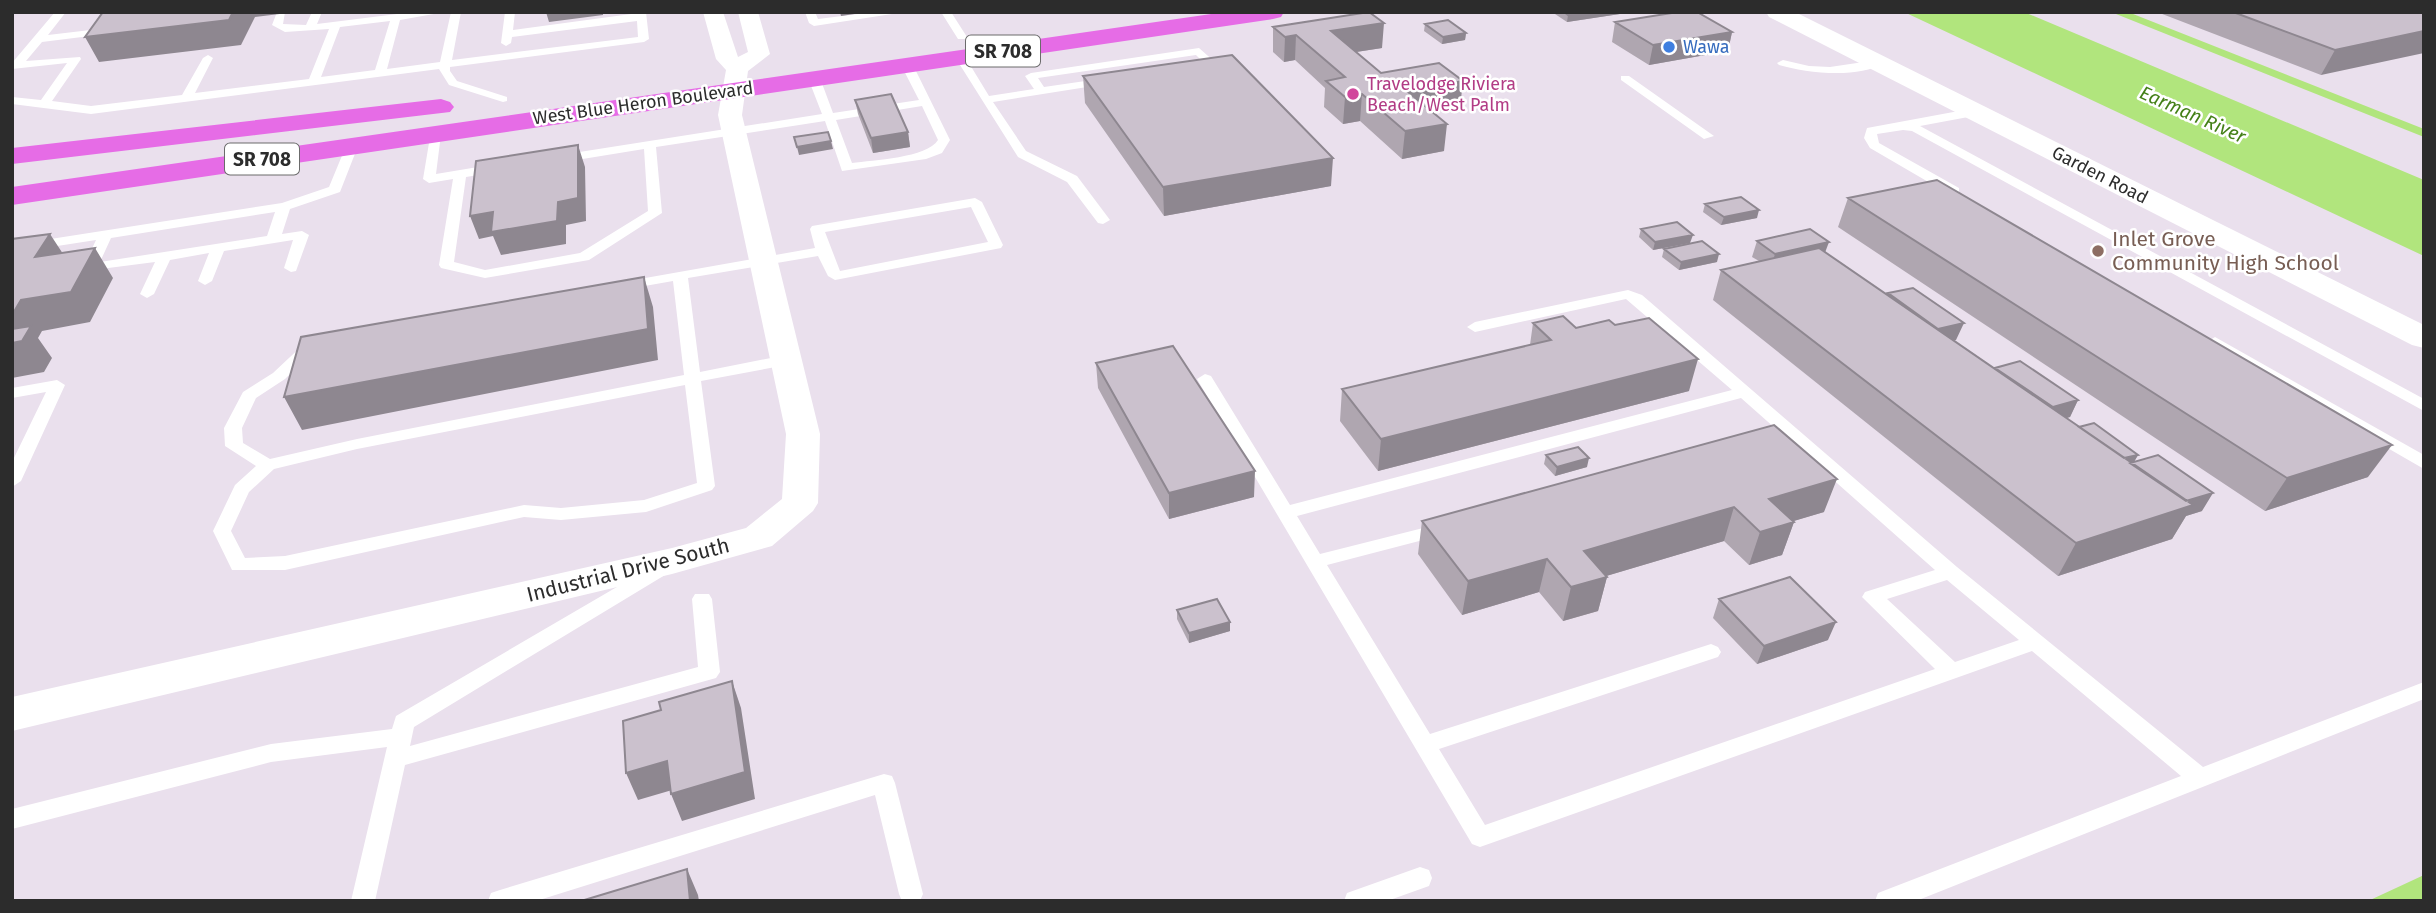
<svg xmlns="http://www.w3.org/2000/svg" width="2436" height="913" viewBox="0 0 2436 913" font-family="'Fira Sans',sans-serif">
<rect width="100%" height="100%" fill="#eae0ed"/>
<path fill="#b1e57d" d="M 1904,12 L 2024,12 L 2424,180 L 2424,256 Z
M 2111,12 L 2128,12 L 2424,129 L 2424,137 Z
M 2424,875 L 2424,901 L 2368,901 Z"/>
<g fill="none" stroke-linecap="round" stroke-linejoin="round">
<path fill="#fff" fill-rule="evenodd" d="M 55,12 L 66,12 L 48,35 L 99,29 L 112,12 L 122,12 L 106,34 L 42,42 L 26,61 L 80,57 L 81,59 L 52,101 L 91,106 L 182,95 L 203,58 L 208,55 L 213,58 L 195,93 L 309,79 L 329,29 L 285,32 L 272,25 L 277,12 L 285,12 L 283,24 L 306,25 L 312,12 L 322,12 L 317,24 L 413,12 L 445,12 L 400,20 L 387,69 L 440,62 L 451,12 L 461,12 L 452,60 L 638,37 L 637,21 L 512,37 L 511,43 L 506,46 L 501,43 L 505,12 L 515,12 L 513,30 L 646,12 L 649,39 L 644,42 L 450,67 L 450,71 L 457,81 L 507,97 L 507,101 L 503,102 L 449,85 L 439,69 L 91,114 L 12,104 L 12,97 L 41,100 L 67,63 L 12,69 L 12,63 ZM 390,21 L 375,70 L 321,77 L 340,27 Z
M 805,12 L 815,12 L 818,19 L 874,12 L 905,12 L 814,26 L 809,23 Z
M 941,12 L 951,12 L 967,37 L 966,39 L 958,39 Z
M 1199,48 L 1216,63 L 1216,67 L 1192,69 L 1192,65 L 1204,63 L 1196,55 L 1038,78 L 1044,87 L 1106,78 L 1112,81 L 1106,84 L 993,102 L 1026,151 L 1077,176 L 1110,220 L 1103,224 L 1098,223 L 1067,182 L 1018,157 L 955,57 L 964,55 L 989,96 L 1034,89 L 1025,76 L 1031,73 Z
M 1783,60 L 1809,66 L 1830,67 L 1877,60 L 1883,63 C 1859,79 1806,73 1779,65 L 1777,63 Z
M 907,62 L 913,65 L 950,140 L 942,153 L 926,159 L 842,171 L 825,121 L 656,147 L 662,213 L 589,260 L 485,278 L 441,268 L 439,265 L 453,179 L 429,183 L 423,179 L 431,131 L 441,134 L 436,174 L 496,164 L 502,168 L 496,172 L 466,177 L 454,262 L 485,270 L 580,253 L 648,211 L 644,149 L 558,163 L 554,162 L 554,156 L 822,114 L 808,78 L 814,75 L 820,78 L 833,113 L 919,100 L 901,65 ZM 922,106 L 938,140 C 927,158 873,160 852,163 L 836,120 Z
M 1621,76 L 1629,76 L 1714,136 L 1704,139 L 1621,80 Z
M 1975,108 L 1981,112 L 1979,115 L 1920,126 L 2424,399 L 2424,411 L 1912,131 L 1903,130 L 1877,134 L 1879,143 L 1959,188 L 1959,194 L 1949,194 L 1870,148 L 1864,138 L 1867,128 Z
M 352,142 L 358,146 L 340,192 L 290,209 L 282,234 L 302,231 L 309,235 L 296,271 L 291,272 L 284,268 L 293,240 L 224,251 L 212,281 L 205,285 L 198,281 L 209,253 L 170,260 L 154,294 L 147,298 L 140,294 L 155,262 L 85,271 L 83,268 L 96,240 L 12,253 L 12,245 L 282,203 L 329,187 L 346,146 ZM 275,212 L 267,236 L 100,262 L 111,238 Z
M 975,198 L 982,202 L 1003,245 L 1001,248 L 835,280 L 828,276 L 818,256 L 688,278 L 700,372 L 786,355 L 794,360 L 786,365 L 701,381 L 715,486 L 712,490 L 646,512 L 561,520 L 524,517 L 285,570 L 232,570 L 213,531 L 235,485 L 256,466 L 225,446 L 224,428 L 243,392 L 273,373 L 306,342 L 318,342 L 320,345 L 285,379 L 256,398 L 242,428 L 243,443 L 270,459 L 357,439 L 684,375 L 673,281 L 622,290 L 617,289 L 615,286 L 617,283 L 815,248 L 810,229 L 812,226 ZM 971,207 L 988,242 L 840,271 L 825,232 ZM 685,385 L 697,483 L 644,500 L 561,508 L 524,505 L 285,556 L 245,558 L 231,531 L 249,492 L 274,469 L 357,449 Z
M 1628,290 L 1642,295 L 1957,567 L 2203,767 L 2424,682 L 2424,699 L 1916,901 L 1875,901 L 1878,893 L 2181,776 L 2032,651 L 1480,847 L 1472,844 L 1197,379 L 1205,374 L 1211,376 L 1290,505 L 1732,390 L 1626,299 L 1475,332 L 1467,327 L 1475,322 ZM 1741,398 L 1935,570 L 1865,592 L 1862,597 L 1935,669 L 1485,825 L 1439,749 L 1718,657 L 1721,652 L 1718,647 L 1711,644 L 1430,734 L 1327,565 L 1450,533 L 1452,529 L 1450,525 L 1443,523 L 1320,554 L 1297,516 ZM 1947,580 L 2019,640 L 1955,662 L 1887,599 Z
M 2215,337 L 2424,455 L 2424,469 L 2209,345 L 2207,342 Z
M 57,380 L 65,385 L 21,481 L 12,487 L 12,462 L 46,392 L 12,398 L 12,388 Z
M 658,563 L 665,565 L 668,570 L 665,575 L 414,727 L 410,746 L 698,667 L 692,599 L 695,594 L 709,594 L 712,599 L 720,672 L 716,678 L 405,765 L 375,901 L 351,901 L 387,747 L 271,762 L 12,829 L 12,809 L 271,744 L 392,729 L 396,716 Z
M 884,774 L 892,776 L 895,783 L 923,894 L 920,901 L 902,901 L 899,894 L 875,795 L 536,901 L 488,901 L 491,893 L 500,890 Z
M 1420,867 L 1429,870 L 1432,878 L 1429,886 L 1387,901 L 1344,901 L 1347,893 Z"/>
<path fill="#fff" fill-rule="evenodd" d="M 703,12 L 723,12 L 738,57 L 748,52 L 738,12 L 758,12 L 770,54 L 748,71 L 742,115 L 820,434 L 818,503 L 813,511 L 772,546 L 672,574 L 12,731 L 12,697 L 672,548 L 746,528 L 782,499 L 786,434 L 718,115 L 726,70 L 716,59 Z"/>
<path fill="#fff" fill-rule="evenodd" d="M 1766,12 L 1795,12 L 2424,325 L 2424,348 L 2412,345 L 1769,17 Z"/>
<path fill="#e66ce6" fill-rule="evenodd" d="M 1225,12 L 1284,12 L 1281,17 L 1273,19 L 12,205 L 12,187 Z
M 441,99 L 450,102 L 454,107 L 450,112 L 12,164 L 12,148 Z"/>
</g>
<path fill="#afa6b0" d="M 1552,12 L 1633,12 L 1567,22 Z
M 2157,12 L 2424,12 L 2321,75 Z
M 1615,22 L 1732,32 L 1728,51 L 1649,65 L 1612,42 Z
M 1425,24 L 1466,33 L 1465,40 L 1442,44 L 1424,31 Z
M 1273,27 L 1382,48 L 1356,52 L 1381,73 L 1460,108 L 1433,112 L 1444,151 L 1402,159 L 1360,121 L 1343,124 L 1324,107 L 1325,88 L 1295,60 L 1284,62 L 1273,52 Z
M 1083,76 L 1331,186 L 1164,216 L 1085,103 Z
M 855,100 L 908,132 L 910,147 L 873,153 L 858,114 Z
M 1848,198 L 2368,477 L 2265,511 L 1838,227 Z
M 1705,204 L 1757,218 L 1721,225 L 1703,212 Z
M 1641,229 L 1690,243 L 1653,250 L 1639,237 Z
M 1757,241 L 1825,252 L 1887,295 L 1888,293 L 1956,340 L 1953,340 L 1995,369 L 2078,400 L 2070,417 L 2066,418 L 2079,427 L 2138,455 L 2134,461 L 2202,511 L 2186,516 L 2172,539 L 2058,576 L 1713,300 L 1721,270 L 1759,261 L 1752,257 Z
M 1664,249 L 1717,262 L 1679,270 L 1662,257 Z
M 1533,323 L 1576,328 L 1689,391 L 1378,471 L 1340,421 L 1342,389 L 1530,345 Z
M 1096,363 L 1254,497 L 1169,519 L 1098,388 Z
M 1774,425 L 1824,512 L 1793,521 L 1794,522 L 1782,555 L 1749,565 L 1724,541 L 1606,576 L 1607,577 L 1598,611 L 1563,621 L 1539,592 L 1462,615 L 1418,554 L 1422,521 Z
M 1546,455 L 1587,467 L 1555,476 L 1544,464 Z
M 1719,599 L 1828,640 L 1757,664 L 1713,618 Z
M 1177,610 L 1230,631 L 1189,643 L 1177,619 Z"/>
<path fill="#8e8790" d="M 233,12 L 296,12 L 255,17 L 241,45 L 99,62 L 85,37 Z
M 546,12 L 603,12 L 603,15 L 549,22 Z
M 840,12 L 868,12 L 841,16 Z
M 1589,12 L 1633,12 L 1567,22 L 1568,15 Z
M 1384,23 L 1382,48 L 1330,56 L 1331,31 Z
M 2424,31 L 2424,53 L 2321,75 L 2335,50 Z
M 1732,32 L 1728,51 L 1649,65 L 1653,45 Z
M 1466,33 L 1465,40 L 1442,44 L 1443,37 Z
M 1296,35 L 1295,60 L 1284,62 L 1285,37 Z
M 1463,81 L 1460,108 L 1404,117 L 1407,91 Z
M 1362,94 L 1360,121 L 1343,124 L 1345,97 Z
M 1447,124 L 1444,151 L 1402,159 L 1405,131 Z
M 908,132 L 910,147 L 873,153 L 871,138 Z
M 831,141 L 833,149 L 799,155 L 797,147 Z
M 578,145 L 585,167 L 586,221 L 566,225 L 566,244 L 501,255 L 493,236 L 479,239 L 470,216 L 558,202 Z
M 1333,158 L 1331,186 L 1164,216 L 1163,187 Z
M 1759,210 L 1757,218 L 1721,225 L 1724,217 Z
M 50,234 L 69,263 L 35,257 Z
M 1693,235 L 1690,243 L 1653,250 L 1655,242 Z
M 1829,242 L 1823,258 L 1770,270 L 1775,254 Z
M 95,248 L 113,278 L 90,322 L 42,331 L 38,338 L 52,358 L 44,372 L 12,378 L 12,315 L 21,300 Z
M 1719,254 L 1717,262 L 1679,270 L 1681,262 Z
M 644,277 L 653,307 L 658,360 L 302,430 L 284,397 Z
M 1964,323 L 1956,340 L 1931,346 L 1938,329 Z
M 1698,359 L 1689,391 L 1378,471 L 1381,439 Z
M 2078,400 L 2070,417 L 2044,425 L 2053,407 Z
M 2392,445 L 2368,477 L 2265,511 L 2287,478 Z
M 2138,455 L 2133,464 L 2114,461 Z
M 1589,458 L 1587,467 L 1555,476 L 1557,467 Z
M 1255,471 L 1254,497 L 1169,519 L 1169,493 Z
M 1837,479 L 1824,512 L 1760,531 L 1769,499 Z
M 2213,493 L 2202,511 L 2186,516 L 2172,539 L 2058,576 L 2076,543 L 2184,501 Z
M 1734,507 L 1724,541 L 1576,585 L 1584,551 Z
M 1794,522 L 1782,555 L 1749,565 L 1760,532 Z
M 1547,559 L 1539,592 L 1462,615 L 1468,581 Z
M 1607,577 L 1598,611 L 1563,621 L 1571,587 Z
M 1230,622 L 1230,631 L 1189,643 L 1189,633 Z
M 1836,622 L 1828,640 L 1757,664 L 1764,646 Z
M 732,681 L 741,708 L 755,799 L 682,821 L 671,794 Z
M 667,761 L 679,788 L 638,800 L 626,773 Z
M 687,869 L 698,895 L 699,901 L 690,901 Z"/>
<path fill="#cbc1cd" stroke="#8e8790" stroke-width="2" d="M 103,12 L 233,12 L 229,20 L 85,37 Z
M 1369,12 L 1384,23 L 1331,31 L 1381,73 L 1439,63 L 1463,81 L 1407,91 L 1447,124 L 1405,131 L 1362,94 L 1345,97 L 1326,81 L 1345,77 L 1296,35 L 1285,37 L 1273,27 Z
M 1564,12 L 1589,12 L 1568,15 Z
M 1678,12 L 1697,12 L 1732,32 L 1653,45 L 1615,22 Z
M 2233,12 L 2424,12 L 2424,31 L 2335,50 Z
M 1448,20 L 1466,33 L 1443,37 L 1425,24 Z
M 1232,55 L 1333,158 L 1163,187 L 1083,76 Z
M 891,94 L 908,132 L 871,138 L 855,100 Z
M 828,132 L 831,141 L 797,147 L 794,137 Z
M 578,145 L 578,198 L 558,202 L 557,221 L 491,232 L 493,212 L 470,216 L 476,161 Z
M 1937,180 L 2392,445 L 2287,478 L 1848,198 Z
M 1741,197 L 1759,210 L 1724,217 L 1705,204 Z
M 1677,222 L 1693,235 L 1655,242 L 1641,229 Z
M 1810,229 L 1829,242 L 1775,254 L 1757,241 Z
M 50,234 L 35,257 L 95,248 L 71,292 L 21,300 L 12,315 L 12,239 Z
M 1702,241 L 1719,254 L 1681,262 L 1664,249 Z
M 1819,248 L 2193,505 L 2076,543 L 1721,270 Z
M 644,277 L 648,329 L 284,397 L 301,337 Z
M 1913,288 L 1964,323 L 1938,329 L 1888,293 Z
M 1563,316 L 1576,328 L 1609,320 L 1615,325 L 1649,318 L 1698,359 L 1381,439 L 1342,389 L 1551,340 L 1533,323 Z
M 31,326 L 22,341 L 12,343 L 12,329 Z
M 1173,346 L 1255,471 L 1169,493 L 1096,363 Z
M 2020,361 L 2078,400 L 2053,407 L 1995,368 Z
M 2094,423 L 2138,455 L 2124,458 L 2079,427 Z
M 1774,425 L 1837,479 L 1769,499 L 1794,522 L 1760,532 L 1734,507 L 1584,551 L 1607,577 L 1571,587 L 1547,559 L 1468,581 L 1422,521 Z
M 1578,447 L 1589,458 L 1557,467 L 1546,455 Z
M 2158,455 L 2213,493 L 2186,501 L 2130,463 Z
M 1790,577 L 1836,622 L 1764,646 L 1719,599 Z
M 1217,599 L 1230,622 L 1189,633 L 1177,610 Z
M 732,681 L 745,772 L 671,794 L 667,761 L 626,773 L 623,721 L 661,710 L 659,702 Z
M 687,869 L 690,901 L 581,901 Z"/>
<circle fill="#3f7fe0" stroke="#fff" stroke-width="2.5" cx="1669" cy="47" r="7"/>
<circle fill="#d1479c" stroke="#fff" stroke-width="2.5" cx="1353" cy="94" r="7"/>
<circle fill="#8d6e63" stroke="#fff" stroke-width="2.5" cx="2098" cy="251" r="7"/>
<g text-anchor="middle" stroke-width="5" stroke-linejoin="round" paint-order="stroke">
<g font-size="18" fill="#366cbe" stroke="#fff" text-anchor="start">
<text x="1683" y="53">Wawa</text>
</g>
<g font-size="18" fill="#b23c85" stroke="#fff" text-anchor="start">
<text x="1367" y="90">Travelodge Riviera<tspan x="1367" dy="21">Beach/West Palm</tspan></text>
</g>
<g font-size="18" fill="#2c2c2c" stroke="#fff">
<text transform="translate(643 103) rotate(-8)" y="6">West Blue Heron Boulevard</text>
<text transform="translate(2100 175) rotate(27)" y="6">Garden Road</text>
</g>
<g fill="#fff" stroke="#6b6b6b" stroke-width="2">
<rect x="966" y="35.5" width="74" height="31" rx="5"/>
<rect x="225" y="143.5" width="74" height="31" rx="5"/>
</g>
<g font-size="19" font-weight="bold" fill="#2c2c2c">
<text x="1003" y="58">SR 708</text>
<text x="262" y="166">SR 708</text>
</g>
<g font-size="19" font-style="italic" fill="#448018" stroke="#fff">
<text transform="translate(2193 114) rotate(24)" y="7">Earman River</text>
</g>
<g font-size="21" fill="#785e54" stroke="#fff" text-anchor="start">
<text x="2112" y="246">Inlet Grove<tspan x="2112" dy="24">Community High School</tspan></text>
</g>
<g font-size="21" fill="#2c2c2c" stroke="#fff">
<text transform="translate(628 570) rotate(-14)" y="7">Industrial Drive South</text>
</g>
</g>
<rect width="2436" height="913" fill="none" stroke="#2c2c2c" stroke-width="28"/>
</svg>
